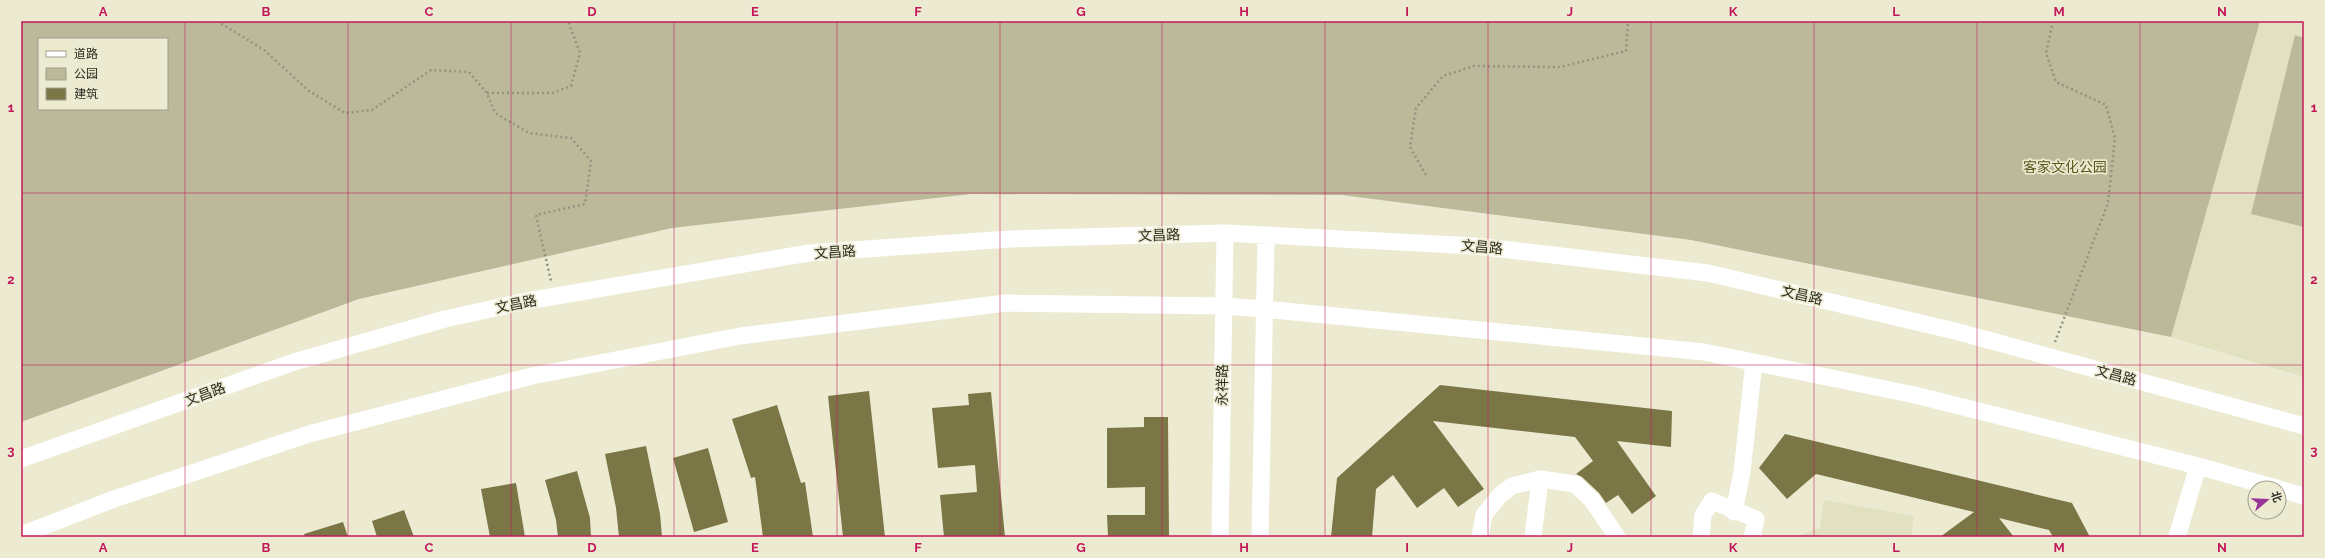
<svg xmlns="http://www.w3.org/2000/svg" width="2325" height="558" viewBox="0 0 2325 558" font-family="Raleway,'Noto Sans SC',sans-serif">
<rect width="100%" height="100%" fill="#ecebd2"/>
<path fill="#e1e0c0" d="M 2260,21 L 2304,21 L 2304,377 L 2171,337 Z
M 1824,500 L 1914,516 L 1911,537 L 1794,537 L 1820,528 Z"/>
<path fill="#bbb999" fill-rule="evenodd" d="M 21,21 L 2260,21 L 2171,337 L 1691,240 L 1342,195 L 971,194 L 672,228 L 359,299 L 21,422 ZM 39,39 L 167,39 L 167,109 L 39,109 Z
M 2295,35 L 2304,38 L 2304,227 L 2251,214 Z"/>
<path fill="#7a7646" d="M 1440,385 L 1672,411 L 1671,447 L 1617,441 L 1656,496 L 1632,514 L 1618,495 L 1606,503 L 1599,493 L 1582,477 L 1576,474 L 1593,461 L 1575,437 L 1433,421 L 1484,489 L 1458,507 L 1444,488 L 1417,508 L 1393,475 L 1376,489 L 1372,537 L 1331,537 L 1337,478 Z
M 869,391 L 885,537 L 843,537 L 828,396 Z
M 991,392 L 1005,537 L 944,537 L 940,495 L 977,492 L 975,465 L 938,468 L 932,408 L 969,405 L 968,394 Z
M 777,405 L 801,483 L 805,482 L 813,537 L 763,537 L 755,477 L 751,478 L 732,419 Z
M 1144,417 L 1168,417 L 1169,537 L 1108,537 L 1107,515 L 1145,515 L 1145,487 L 1107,488 L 1107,428 L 1144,427 Z
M 1785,434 L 2072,503 L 2090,537 L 2053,537 L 2049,530 L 1999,518 L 2014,537 L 1940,537 L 1974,512 L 1816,474 L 1787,499 L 1759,468 Z
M 646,446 L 660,514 L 662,537 L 619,537 L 616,508 L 605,454 Z
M 708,448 L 728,522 L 694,532 L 673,458 Z
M 577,471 L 590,518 L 591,537 L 558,537 L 556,520 L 545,480 Z
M 516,483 L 525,537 L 490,537 L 481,489 Z
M 404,510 L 414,537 L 377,537 L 372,521 Z
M 343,522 L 348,537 L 305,537 L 304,534 Z"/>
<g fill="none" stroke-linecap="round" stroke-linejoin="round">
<path stroke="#939280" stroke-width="2.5" stroke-dasharray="2 3" stroke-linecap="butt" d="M 217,21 L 264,50 L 309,91 L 345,113 L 372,110 L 431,70 L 469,72 L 487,93 L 495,113 L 529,133 L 571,138 L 591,161 L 585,204 L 536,215 L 551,281
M 2053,21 L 2046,53 L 2056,82 L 2106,105 L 2115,138 L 2108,203 L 2055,342
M 487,93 L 552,93 L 571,86 L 580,53 L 568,21
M 1426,175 L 1410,147 L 1416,108 L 1443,76 L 1474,66 L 1560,67 L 1626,51 L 1628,21"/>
<path stroke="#fff" stroke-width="17" d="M 21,459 L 294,362 L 445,319 L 527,301 L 809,253 L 1010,239 L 1225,233 L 1475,246 L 1708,273 L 1955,331 L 2304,426
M 2279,489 L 2304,496
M 1734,512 L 1742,472 L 1754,362
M 21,535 L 114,499 L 309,434 L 532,376 L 740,336 L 1006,303 L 1224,306 L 1264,309 L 1704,352 L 1915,395 L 2198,466 L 2276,488
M 1220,537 L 1225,233
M 1260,537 L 1266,235
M 1480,537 L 1484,515 L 1500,495 L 1512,486 L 1540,479 L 1575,484 L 1592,500 L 1617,537
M 1533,537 L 1540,479
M 1701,537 L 1703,515 L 1712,501 L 1756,519 L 1752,537
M 2177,537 L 2198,466"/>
</g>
<path fill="none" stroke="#c2185b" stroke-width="1" stroke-opacity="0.55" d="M 185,21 L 185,537M 348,21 L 348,537M 511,21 L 511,537M 674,21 L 674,537M 837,21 L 837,537M 1000,21 L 1000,537M 1162,21 L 1162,537M 1325,21 L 1325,537M 1488,21 L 1488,537M 1651,21 L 1651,537M 1814,21 L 1814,537M 1977,21 L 1977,537M 2140,21 L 2140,537M 21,193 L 2304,193M 21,365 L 2304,365"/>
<g text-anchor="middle" stroke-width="3.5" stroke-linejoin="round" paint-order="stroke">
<g font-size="14" fill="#5a561b" stroke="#ecebd2">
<text x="2065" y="172">客家文化公园</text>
</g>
<g font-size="14" fill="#2c2c22" stroke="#ecebd2">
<text transform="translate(1159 235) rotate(-2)" y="5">文昌路</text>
<text transform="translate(1482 247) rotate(5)" y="5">文昌路</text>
<text transform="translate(835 252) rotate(-4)" y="5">文昌路</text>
<text transform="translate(1802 295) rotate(13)" y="5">文昌路</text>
<text transform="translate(516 304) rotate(-11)" y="5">文昌路</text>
<text transform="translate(2116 375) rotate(15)" y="5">文昌路</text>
<text transform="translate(1222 385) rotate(-89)" y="5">永祥路</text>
<text transform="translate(205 394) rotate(-20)" y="5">文昌路</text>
</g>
</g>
<rect width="2325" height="558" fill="none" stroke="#ecebd2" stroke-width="44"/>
<rect x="38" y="38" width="130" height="72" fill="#ecebd2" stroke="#9f9f8c"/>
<rect x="46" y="51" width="20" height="6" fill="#ffffff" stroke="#9f9f8c"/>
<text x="74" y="58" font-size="12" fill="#2c2c22">道路</text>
<rect x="46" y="68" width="20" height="12" fill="#bbb999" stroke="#9f9f8c"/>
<text x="74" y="78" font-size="12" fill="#2c2c22">公园</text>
<rect x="46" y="88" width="20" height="12" fill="#7a7646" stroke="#9f9f8c"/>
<text x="74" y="98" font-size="12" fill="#2c2c22">建筑</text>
<g transform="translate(2267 500) rotate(71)"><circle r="19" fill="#ecebd2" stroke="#9f9f8c"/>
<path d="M0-3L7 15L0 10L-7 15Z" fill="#9a3498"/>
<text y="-6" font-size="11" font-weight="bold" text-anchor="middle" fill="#2c2c22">北</text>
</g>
<rect x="22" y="22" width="2281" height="514" fill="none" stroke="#c2185b" stroke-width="1.5"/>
<g font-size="13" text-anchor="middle" font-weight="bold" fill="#c2185b">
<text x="103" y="16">A</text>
<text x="266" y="16">B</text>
<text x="429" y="16">C</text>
<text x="592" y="16">D</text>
<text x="755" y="16">E</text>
<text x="918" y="16">F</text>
<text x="1081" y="16">G</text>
<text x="1244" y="16">H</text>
<text x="1407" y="16">I</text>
<text x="1570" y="16">J</text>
<text x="1733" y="16">K</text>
<text x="1896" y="16">L</text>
<text x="2059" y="16">M</text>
<text x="2222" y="16">N</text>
<text x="11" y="112">1</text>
<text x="2314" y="112">1</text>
<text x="11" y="284">2</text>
<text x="2314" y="284">2</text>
<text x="11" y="455">3</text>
<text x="2314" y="455">3</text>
<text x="103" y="552">A</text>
<text x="266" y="552">B</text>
<text x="429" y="552">C</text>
<text x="592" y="552">D</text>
<text x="755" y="552">E</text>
<text x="918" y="552">F</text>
<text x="1081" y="552">G</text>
<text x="1244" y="552">H</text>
<text x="1407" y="552">I</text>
<text x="1570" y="552">J</text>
<text x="1733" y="552">K</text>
<text x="1896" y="552">L</text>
<text x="2059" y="552">M</text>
<text x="2222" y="552">N</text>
</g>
</svg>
